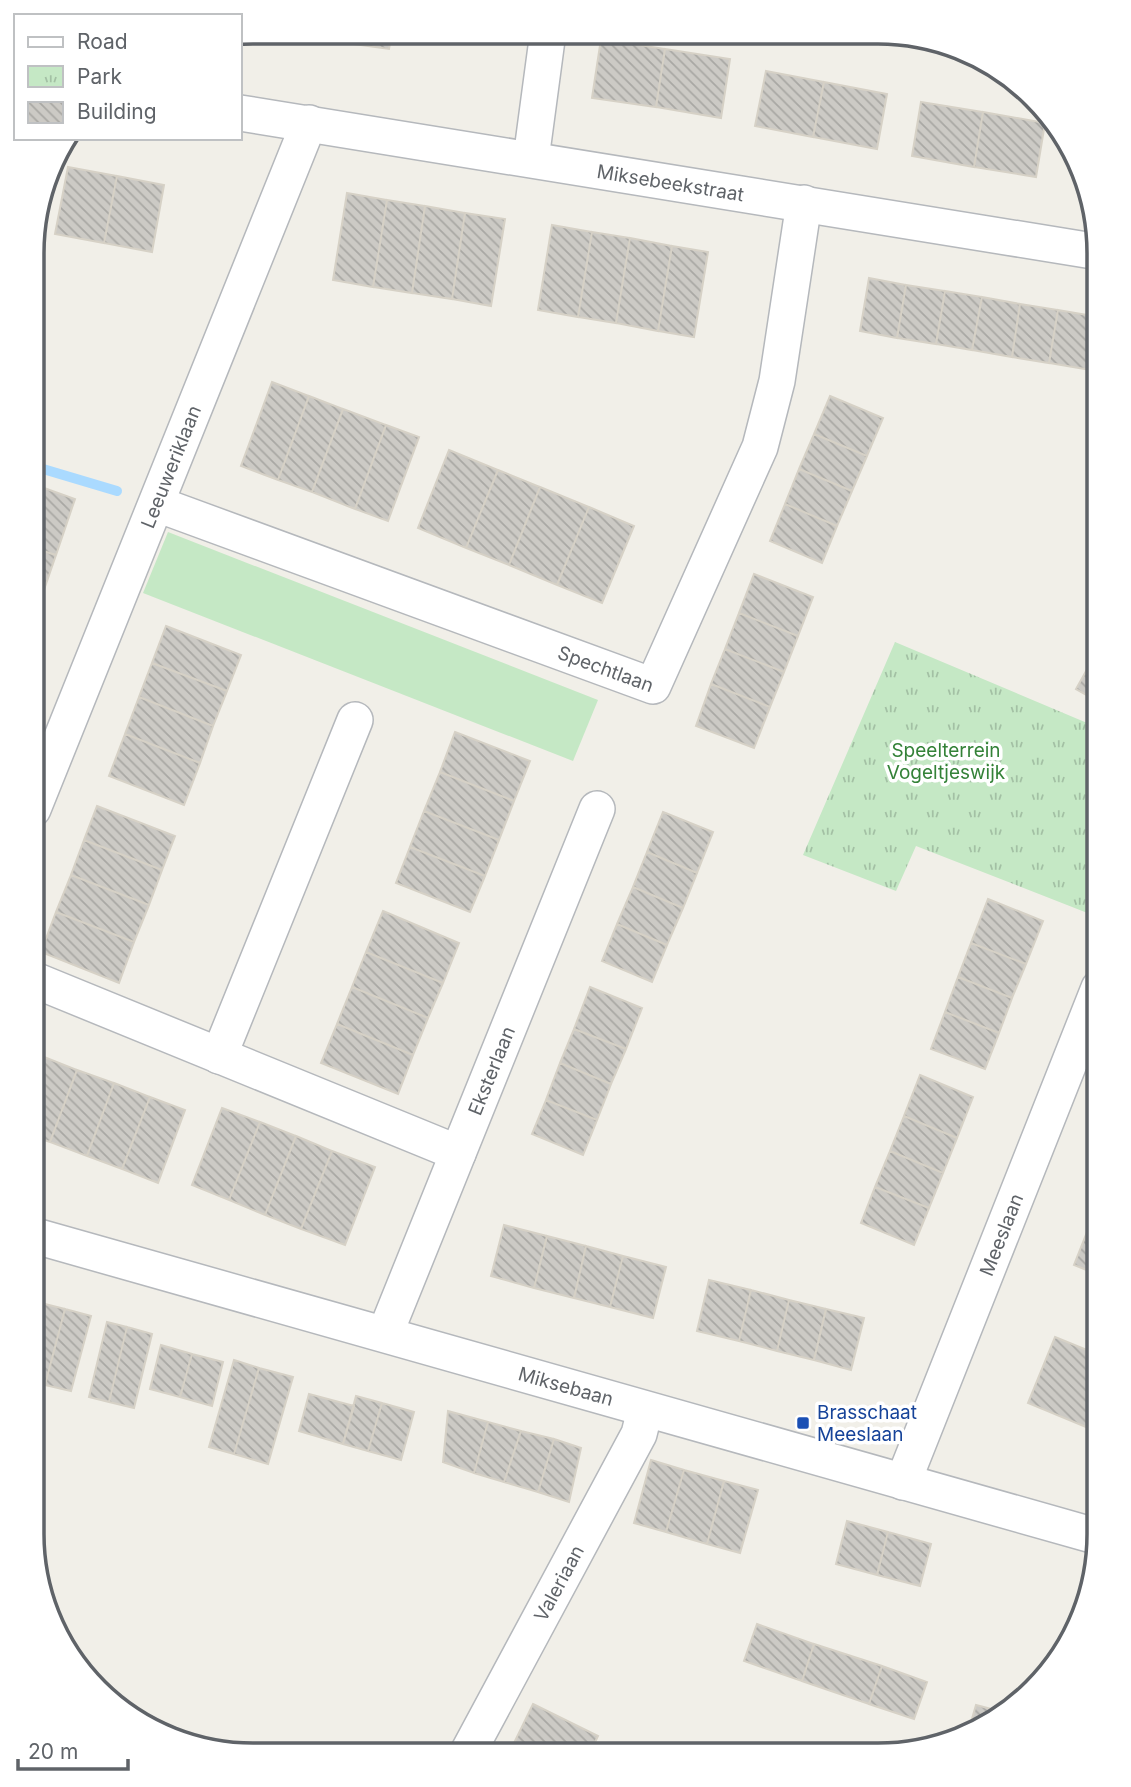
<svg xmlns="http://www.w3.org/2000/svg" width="1131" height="1787" viewBox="0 0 1131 1787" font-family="Inter,sans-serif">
<defs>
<pattern id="park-tufts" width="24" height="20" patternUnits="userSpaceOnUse" patternTransform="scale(1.75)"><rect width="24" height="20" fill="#c5e8c5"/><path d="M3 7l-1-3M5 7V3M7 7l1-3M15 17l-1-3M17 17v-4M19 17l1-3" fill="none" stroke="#a3c0a4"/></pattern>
<pattern id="building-back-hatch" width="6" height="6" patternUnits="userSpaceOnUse" patternTransform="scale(1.75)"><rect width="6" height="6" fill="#cccac5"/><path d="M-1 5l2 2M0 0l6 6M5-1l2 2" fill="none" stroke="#a9a8a4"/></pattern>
</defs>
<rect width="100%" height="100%" fill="#f1efe8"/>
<path fill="#c5e8c5" d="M 168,532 L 598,700 L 573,761 L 143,593 Z"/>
<path fill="url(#park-tufts)" d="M 895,642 L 1099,728 L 1099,882 L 1090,914 L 916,846 L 896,891 L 803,855 Z"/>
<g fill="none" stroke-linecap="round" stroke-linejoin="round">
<path stroke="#aadaff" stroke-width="10" d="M 33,466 L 117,491"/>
</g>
<path fill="url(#building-back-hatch)" stroke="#d6d1c6" stroke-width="2" d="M 282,32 L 333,32 L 331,41 Z
M 333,32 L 392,32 L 389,49 L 331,41 Z
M 601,39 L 665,49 L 656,107 L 592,98 Z
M 665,49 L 730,59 L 721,118 L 656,107 Z
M 766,71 L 824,82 L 813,137 L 755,126 Z
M 824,82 L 887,94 L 877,149 L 813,137 Z
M 921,102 L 983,112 L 974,167 L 912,156 Z
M 983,112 L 1045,123 L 1036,177 L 974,167 Z
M 68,167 L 117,176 L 104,243 L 55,234 Z
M 117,176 L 164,185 L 152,252 L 104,243 Z
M 347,193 L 387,200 L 373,287 L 333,280 Z
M 387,200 L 425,206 L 412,293 L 373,287 Z
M 425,206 L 465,213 L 452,299 L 412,293 Z
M 465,213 L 505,219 L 491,306 L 452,299 Z
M 552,225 L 592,232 L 578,317 L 538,310 Z
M 592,232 L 630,238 L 616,323 L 578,317 Z
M 630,238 L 672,246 L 658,331 L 616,323 Z
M 672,246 L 708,252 L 694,337 L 658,331 Z
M 869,278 L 906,285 L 897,338 L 860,331 Z
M 906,285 L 945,291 L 936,344 L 897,338 Z
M 945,291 L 982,297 L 972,350 L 936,344 Z
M 982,297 L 1020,304 L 1012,357 L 972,350 Z
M 1020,304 L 1058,310 L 1049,363 L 1012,357 Z
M 1058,310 L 1099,317 L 1091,370 L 1049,363 Z
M 272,382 L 309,396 L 278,480 L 241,466 Z
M 309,396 L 343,409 L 312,492 L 278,480 Z
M 830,396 L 883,418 L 867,456 L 814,434 Z
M 343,409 L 386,425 L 355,509 L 312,492 Z
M 386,425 L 419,437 L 388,521 L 355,509 Z
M 814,434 L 867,456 L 852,491 L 799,469 Z
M 449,450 L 498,470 L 466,548 L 418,528 Z
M 799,469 L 852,491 L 837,526 L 785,504 Z
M 498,470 L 540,487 L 509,565 L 466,548 Z
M 33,484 L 75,499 L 56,555 L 33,548 Z
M 540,487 L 589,507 L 557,585 L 509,565 Z
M 785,504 L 837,526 L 822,563 L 770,541 Z
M 589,507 L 634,526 L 602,603 L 557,585 Z
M 33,548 L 56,555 L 36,613 L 33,612 Z
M 754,574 L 813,597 L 798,636 L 739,613 Z
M 739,613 L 798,636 L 784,672 L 725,649 Z
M 166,626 L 241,655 L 227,691 L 152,663 Z
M 725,649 L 784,672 L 770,707 L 711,684 Z
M 1095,655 L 1099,657 L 1099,702 L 1076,689 Z
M 152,663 L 227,691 L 213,726 L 139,697 Z
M 711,684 L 770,707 L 754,748 L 696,726 Z
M 139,697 L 213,726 L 200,763 L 125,734 Z
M 455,732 L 530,761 L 514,801 L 440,772 Z
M 125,734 L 200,763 L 184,805 L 109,776 Z
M 440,772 L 514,801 L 499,840 L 424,811 Z
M 97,806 L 175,836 L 162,870 L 84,840 Z
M 424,811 L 499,840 L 485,876 L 410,847 Z
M 663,812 L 713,832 L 697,873 L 647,852 Z
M 84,840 L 162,870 L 149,905 L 71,875 Z
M 410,847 L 485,876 L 470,912 L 396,883 Z
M 647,852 L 697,873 L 683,908 L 633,887 Z
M 71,875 L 149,905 L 134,942 L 56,912 Z
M 633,887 L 683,908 L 667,945 L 617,924 Z
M 988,899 L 1043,921 L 1026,964 L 971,943 Z
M 383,911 L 459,943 L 443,983 L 366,952 Z
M 56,912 L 134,942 L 119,983 L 41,952 Z
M 617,924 L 667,945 L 652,982 L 602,961 Z
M 971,943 L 1026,964 L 1012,998 L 958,977 Z
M 366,952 L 443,983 L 428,1018 L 352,987 Z
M 958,977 L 1012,998 L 999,1033 L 945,1012 Z
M 352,987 L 428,1018 L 413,1055 L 337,1024 Z
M 590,987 L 642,1008 L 626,1049 L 574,1029 Z
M 945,1012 L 999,1033 L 985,1069 L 931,1049 Z
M 337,1024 L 413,1055 L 398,1094 L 321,1063 Z
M 574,1029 L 626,1049 L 611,1084 L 560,1063 Z
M 39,1055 L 77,1070 L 50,1142 L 32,1136 L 32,1073 Z
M 560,1063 L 611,1084 L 597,1120 L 546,1100 Z
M 77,1070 L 114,1083 L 87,1156 L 50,1142 Z
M 920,1075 L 973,1097 L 957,1138 L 904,1116 Z
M 114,1083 L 150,1097 L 122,1169 L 87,1156 Z
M 150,1097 L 185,1110 L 158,1183 L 122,1169 Z
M 546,1100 L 597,1120 L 583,1155 L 532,1134 Z
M 222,1108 L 260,1122 L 229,1200 L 192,1185 Z
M 904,1116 L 957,1138 L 943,1173 L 890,1151 Z
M 260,1122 L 296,1136 L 265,1215 L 229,1200 Z
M 296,1136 L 332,1151 L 301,1229 L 265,1215 Z
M 332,1151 L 375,1167 L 345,1245 L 301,1229 Z
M 890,1151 L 943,1173 L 929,1208 L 875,1187 Z
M 875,1187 L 929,1208 L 914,1245 L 861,1223 Z
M 1099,1199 L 1099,1231 L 1089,1227 Z
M 504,1225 L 547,1236 L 534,1288 L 491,1276 Z
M 1089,1227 L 1099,1231 L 1099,1275 L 1074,1265 Z
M 547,1236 L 586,1246 L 574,1298 L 534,1288 Z
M 586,1246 L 623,1256 L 610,1307 L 574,1298 Z
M 623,1256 L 666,1267 L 653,1318 L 610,1307 Z
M 709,1280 L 751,1290 L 739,1341 L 697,1331 Z
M 751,1290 L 789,1300 L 777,1351 L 739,1341 Z
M 789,1300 L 826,1309 L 814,1360 L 777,1351 Z
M 41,1303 L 65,1309 L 45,1385 L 32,1381 L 32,1337 Z
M 65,1309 L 91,1316 L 71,1391 L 45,1385 Z
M 826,1309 L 864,1318 L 851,1370 L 814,1360 Z
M 107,1322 L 127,1327 L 109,1402 L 89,1397 Z
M 127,1327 L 152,1334 L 134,1408 L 109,1402 Z
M 1055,1337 L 1099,1355 L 1098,1432 L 1028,1403 Z
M 161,1345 L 192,1354 L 180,1397 L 150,1389 Z
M 192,1354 L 223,1362 L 212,1406 L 180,1397 Z
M 234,1360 L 259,1368 L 234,1454 L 209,1447 Z
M 259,1368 L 293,1377 L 268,1464 L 234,1454 Z
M 309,1394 L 354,1406 L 343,1444 L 299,1431 Z
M 356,1396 L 382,1403 L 368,1451 L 343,1444 Z
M 382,1403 L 414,1412 L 401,1460 L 368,1451 Z
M 448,1411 L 488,1422 L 474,1473 L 443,1462 Z
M 488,1422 L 521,1431 L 504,1482 L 474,1473 Z
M 521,1431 L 554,1439 L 538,1492 L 504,1482 Z
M 554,1439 L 581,1448 L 569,1502 L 538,1492 Z
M 651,1460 L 684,1470 L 666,1532 L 634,1523 Z
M 684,1470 L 724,1481 L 707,1544 L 666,1532 Z
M 724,1481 L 758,1490 L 740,1553 L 707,1544 Z
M 847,1521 L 888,1532 L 877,1575 L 836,1564 Z
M 888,1532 L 931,1544 L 920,1586 L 877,1575 Z
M 757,1624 L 814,1644 L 802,1681 L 744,1661 Z
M 814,1644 L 882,1666 L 869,1704 L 802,1681 Z
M 882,1666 L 927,1682 L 914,1719 L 869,1704 Z
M 533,1704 L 598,1736 L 589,1755 L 532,1755 L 513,1745 Z
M 976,1705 L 999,1711 L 967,1736 Z"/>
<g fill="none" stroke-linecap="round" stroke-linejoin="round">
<g stroke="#b5b8bc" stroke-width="38">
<g id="minor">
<path id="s1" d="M 240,113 L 1099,252"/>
<path d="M 531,159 L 548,32"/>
<path id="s2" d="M 157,504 L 653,686 L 760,447 L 777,381 L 804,203"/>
<path id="s3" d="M 33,809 L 309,123"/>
<path d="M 32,979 L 458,1153"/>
<path d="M 219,1056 L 355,720"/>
<path id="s4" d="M 32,1235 L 1099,1537"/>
<path id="s5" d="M 385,1334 L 597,809"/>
<path id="s6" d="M 903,1482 L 1099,988"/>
<path id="s7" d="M 467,1754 L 639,1434 L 645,1410"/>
</g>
</g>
<use href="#minor" stroke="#fff" stroke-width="35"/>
</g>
<rect fill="#1a4fb4" stroke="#fff" stroke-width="2.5" x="796" y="1416" width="14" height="14" rx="3.5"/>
<g text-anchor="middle" stroke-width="7" stroke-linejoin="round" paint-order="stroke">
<g font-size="19" fill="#5f6368" stroke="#fff">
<text dy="7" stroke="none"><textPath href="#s1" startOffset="436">Miksebeekstraat</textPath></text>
<text dy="7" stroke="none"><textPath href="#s3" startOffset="369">Leeuweriklaan</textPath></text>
<text dy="7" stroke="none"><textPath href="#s2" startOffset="478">Spechtlaan</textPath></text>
<text dy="7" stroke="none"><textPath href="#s5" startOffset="284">Eksterlaan</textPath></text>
<text dy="7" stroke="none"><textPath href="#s6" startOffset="266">Meeslaan</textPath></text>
<text dy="7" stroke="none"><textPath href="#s4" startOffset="555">Miksebaan</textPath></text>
<text dy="7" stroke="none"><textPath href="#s7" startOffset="194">Valeriaan</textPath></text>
</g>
<g font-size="19" fill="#348238" stroke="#fff">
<text x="946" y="757">Speelterrein<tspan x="946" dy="22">Vogeltjeswijk</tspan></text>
</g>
<g font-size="19" fill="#164399" stroke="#fff" text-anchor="start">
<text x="817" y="1419">Brasschaat<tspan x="817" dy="22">Meeslaan</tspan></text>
</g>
</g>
<path d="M0 0H1131V1787H0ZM253 44H878A209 209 0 0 1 1087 253V1534A209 209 0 0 1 878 1743H253A209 209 0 0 1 44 1534V253A209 209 0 0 1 253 44Z" fill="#fff" fill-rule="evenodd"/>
<path fill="none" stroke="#5f6368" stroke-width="3.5" d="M253 44H878A209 209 0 0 1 1087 253V1534A209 209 0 0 1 878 1743H253A209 209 0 0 1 44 1534V253A209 209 0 0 1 253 44Z"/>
<rect x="14" y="14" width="228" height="126" fill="#ffffff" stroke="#bfc1c3" stroke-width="2"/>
<rect x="28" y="37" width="35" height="10" fill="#ffffff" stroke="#bfc1c3" stroke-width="2"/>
<text x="77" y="49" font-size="21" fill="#5f6368">Road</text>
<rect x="28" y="66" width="35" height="21" fill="url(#park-tufts)" stroke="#bfc1c3" stroke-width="2"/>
<text x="77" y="84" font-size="21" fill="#5f6368">Park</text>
<rect x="28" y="102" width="35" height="21" fill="url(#building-back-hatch)" stroke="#bfc1c3" stroke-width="2"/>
<text x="77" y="119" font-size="21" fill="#5f6368">Building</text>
<path d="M18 1759v10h110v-10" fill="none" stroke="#5f6368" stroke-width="3.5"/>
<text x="28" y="1759" font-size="21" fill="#5f6368" stroke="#ffffff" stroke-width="5" paint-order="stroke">20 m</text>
</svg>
